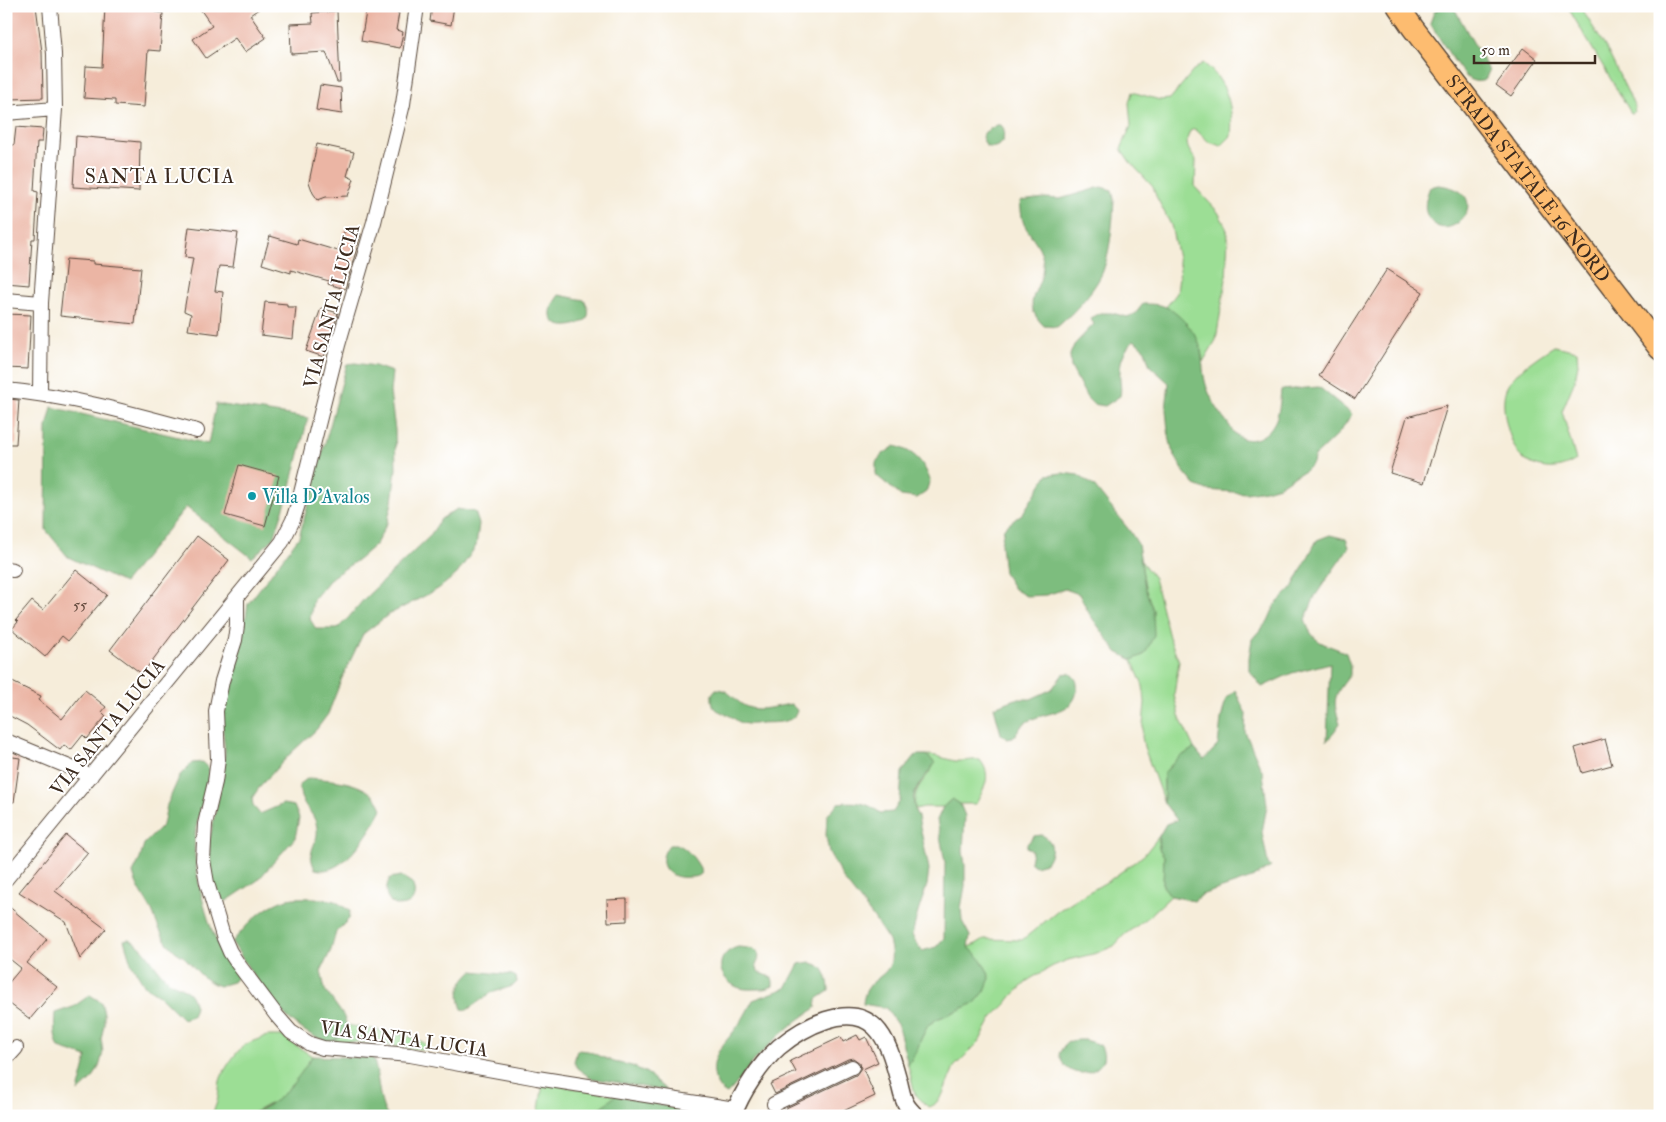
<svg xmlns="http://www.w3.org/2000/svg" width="1666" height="1122" viewBox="0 0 1666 1122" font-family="'IM FELL Double Pica',serif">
<rect width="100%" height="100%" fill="#fff"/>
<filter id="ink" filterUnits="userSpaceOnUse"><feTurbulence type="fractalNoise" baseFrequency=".02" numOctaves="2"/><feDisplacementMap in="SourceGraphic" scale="10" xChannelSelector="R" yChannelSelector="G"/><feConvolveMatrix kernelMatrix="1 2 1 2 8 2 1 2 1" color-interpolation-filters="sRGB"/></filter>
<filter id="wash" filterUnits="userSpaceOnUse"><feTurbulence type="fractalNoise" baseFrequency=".0096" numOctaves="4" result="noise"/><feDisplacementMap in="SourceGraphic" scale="20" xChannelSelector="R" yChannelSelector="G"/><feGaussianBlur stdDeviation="1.12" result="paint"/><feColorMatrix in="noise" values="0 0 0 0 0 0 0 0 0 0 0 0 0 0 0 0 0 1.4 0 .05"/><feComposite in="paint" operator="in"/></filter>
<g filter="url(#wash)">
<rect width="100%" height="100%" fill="#f6edda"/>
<path fill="#9cde95" stroke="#6c845a" d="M 1567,6 L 1580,6 L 1606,48 L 1635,107 L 1634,112 L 1631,113 Z
M 1203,63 C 1227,80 1234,109 1231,136 L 1221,146 L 1209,142 L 1195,129 L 1190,131 C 1184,144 1188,150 1196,160 L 1195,187 L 1218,212 L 1226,227 L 1228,237 L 1226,279 L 1216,340 L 1203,362 C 1200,335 1187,323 1166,307 L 1177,293 L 1180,268 L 1171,225 L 1156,196 L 1153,187 L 1130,162 L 1121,149 L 1131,126 L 1129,103 L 1132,92 L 1160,100 L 1170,99 L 1194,70 Z
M 1554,346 L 1577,351 L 1578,364 L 1575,380 L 1562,411 L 1576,460 C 1562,469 1548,471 1532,464 C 1529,462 1525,461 1522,458 C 1510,446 1499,406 1506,389 C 1513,372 1540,355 1554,346 Z
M 1141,561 L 1154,578 L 1169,637 L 1179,661 L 1174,695 L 1179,716 L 1194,748 L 1177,759 L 1164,773 L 1164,803 L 1144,747 L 1142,737 L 1145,702 L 1143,686 L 1132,660 L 1145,654 L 1153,610 L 1145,588 Z
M 926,755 C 937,755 945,759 955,761 C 963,762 972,759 980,760 C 993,776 984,788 976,804 L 960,804 L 952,799 L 943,807 L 924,807 L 915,809 C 912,786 926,781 935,763 Z
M 1159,836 L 1159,849 L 1164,856 L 1163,886 L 1171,896 L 1146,919 L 1124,935 L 1114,946 L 1097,953 L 1068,960 L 1053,966 L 1030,979 L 1013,995 L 1006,1004 L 992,1018 L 979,1042 L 954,1067 L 942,1096 L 934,1105 L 928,1107 L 915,1094 L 908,1065 L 917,1050 L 920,1041 L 928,1025 L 937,1019 L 975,1003 L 990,978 C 984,963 981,957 968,947 L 976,944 L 984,939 L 1022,940 L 1058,911 L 1073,901 L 1110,880 L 1144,855 Z
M 347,1025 C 366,1029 417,1033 429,1047 L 427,1050 L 360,1042 L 330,1042 L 344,1034 Z
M 267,1036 L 282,1036 L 312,1056 L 302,1073 L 280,1098 L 253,1113 L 243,1116 L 211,1115 C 219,1102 218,1095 220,1081 C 222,1072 237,1050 245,1045 C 251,1041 260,1039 267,1036 Z
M 543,1083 L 616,1095 L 603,1106 L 586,1116 L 538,1116 Z"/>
<path fill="#7dbd7e" stroke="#5c744e" d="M 1443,6 L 1453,6 L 1489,71 L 1485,80 C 1480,82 1474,82 1469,79 C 1460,73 1437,34 1430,23 L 1434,12 Z
M 997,125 L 1001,125 L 1004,129 L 1003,142 C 997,147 993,149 986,146 L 982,137 L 985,132 Z
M 1438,185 C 1499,191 1451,248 1430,220 C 1422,210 1426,197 1430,187 Z
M 1101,187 L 1112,190 L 1114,199 C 1113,220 1111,247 1104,268 C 1099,286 1072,315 1057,327 L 1044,326 C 1019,301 1041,293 1043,266 C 1044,247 1031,238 1024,224 C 1021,217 1021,208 1020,201 L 1045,198 L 1060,199 Z
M 559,295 L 584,300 C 588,307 590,311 587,319 C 564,335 537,323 559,295 Z
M 1143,304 C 1150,304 1159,304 1166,307 C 1175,311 1188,324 1194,333 C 1204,348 1201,364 1205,381 C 1209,398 1219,411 1229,425 C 1231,428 1233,432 1235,434 C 1253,449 1274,432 1278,413 C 1280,406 1280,398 1281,390 L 1319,387 L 1352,414 L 1339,433 L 1314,457 L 1313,463 L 1305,471 L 1294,476 L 1279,486 L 1265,490 L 1246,493 L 1207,490 L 1195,485 L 1184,472 L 1172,450 L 1168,431 L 1166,409 L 1169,383 L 1150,366 L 1145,350 L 1134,340 C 1125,350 1120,358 1120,372 C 1119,381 1122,387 1120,396 L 1105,406 L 1093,404 L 1087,398 L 1071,367 L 1070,355 L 1074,345 L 1094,324 L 1090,318 L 1100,313 L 1112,313 L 1127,317 L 1135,314 Z
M 355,363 L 375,366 L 392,372 L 390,392 L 395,430 L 396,469 L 392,502 L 387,523 L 376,544 L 359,559 L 332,577 L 313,600 L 310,619 L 316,629 L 337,629 L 349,617 L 364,599 L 429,537 L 441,519 L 457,509 L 475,512 L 479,524 L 476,546 L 457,574 L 438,589 L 388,615 L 363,634 L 342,678 L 328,714 L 316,730 L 292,752 L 261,785 L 252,798 L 253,806 L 260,814 L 283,804 L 294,806 L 299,818 L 295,838 L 258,880 L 228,900 L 218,904 L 211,874 L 209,843 L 224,771 L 225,750 L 221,712 L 241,647 L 248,604 L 299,537 L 347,364 Z
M 216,404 L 308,418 L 291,486 L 274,538 L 252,558 L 186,507 L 124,583 L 68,557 L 46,530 L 47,427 L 52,407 L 208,444 Z
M 895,446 C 915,452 923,461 930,480 L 926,492 L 917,498 L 901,496 L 876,475 L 876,462 L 883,454 Z
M 1062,473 L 1078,475 L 1094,486 L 1129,530 L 1138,544 L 1145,588 L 1153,610 L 1154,635 L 1145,654 L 1132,660 L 1117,652 L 1090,615 L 1079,594 L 1065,589 L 1046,595 L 1026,596 L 1014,589 L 1004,573 L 1001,545 L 1004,528 L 1023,513 L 1047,475 Z
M 1330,535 L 1346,539 L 1349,547 L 1315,596 L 1305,620 C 1314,646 1324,642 1346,653 L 1350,665 L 1350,675 C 1335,694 1331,699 1340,723 L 1336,729 L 1327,741 L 1330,663 L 1292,673 L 1262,687 L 1249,670 L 1249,658 L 1252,639 L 1268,621 L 1275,605 L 1292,588 L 1317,540 Z
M 1069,673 C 1075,677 1078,681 1077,689 C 1075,716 1042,711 1025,723 C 1020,726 1017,734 1013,738 L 1007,739 L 1001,734 L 994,707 L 1016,699 L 1031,699 L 1052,689 L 1063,674 Z
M 716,689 C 729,688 736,703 747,707 C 761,712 776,706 791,704 L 797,710 C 795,725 772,722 761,723 C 755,724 748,725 742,723 C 738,722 735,719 732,717 C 719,710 711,712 712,694 Z
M 1235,690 L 1246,714 L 1245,732 L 1263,773 L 1267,806 L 1262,832 L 1268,864 L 1271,867 L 1252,878 L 1201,895 L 1194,901 L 1171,896 L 1163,886 L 1164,856 L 1159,849 L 1159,836 L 1166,824 L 1177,820 L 1164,803 L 1164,773 L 1177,759 L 1194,748 L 1204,760 L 1218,745 L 1221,719 L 1226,699 Z
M 916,755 L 926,755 L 935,763 C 927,777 908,790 915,809 C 915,812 917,814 918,817 L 929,869 L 927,885 L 918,912 L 912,935 L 916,943 L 922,951 L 936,947 L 944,938 L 945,862 L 937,820 L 943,807 L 952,799 L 960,804 L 965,816 L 963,851 L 965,865 L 965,886 L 961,908 L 962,921 L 970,936 L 968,947 C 981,957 984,963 990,978 L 985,991 L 975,1003 L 937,1019 L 928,1025 L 920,1041 L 917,1050 L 908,1065 L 898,1026 L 886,1008 L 863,1004 C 865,971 901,982 889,941 L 873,917 L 844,880 L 829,852 L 826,836 L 827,816 L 838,803 C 854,801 868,802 880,813 L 893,812 L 900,801 L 902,772 Z
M 203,762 L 209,768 C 208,791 198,812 195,835 C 191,863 207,926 221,950 C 226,959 232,968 238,976 L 233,982 L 219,986 C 200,979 198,970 184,957 C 180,954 175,952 172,948 C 162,939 157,923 152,911 C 145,898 137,888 133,873 L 140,859 L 144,844 L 163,825 L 167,805 L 180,775 L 192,763 Z
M 308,778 C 334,780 372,781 382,809 C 371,830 343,878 315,869 C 305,849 319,845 317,828 C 316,815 305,808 301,797 C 300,793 300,788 299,785 Z
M 1042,835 C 1055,842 1053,852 1046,863 L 1035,866 L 1030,862 L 1032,851 L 1027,847 L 1027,844 L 1034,836 Z
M 669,845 C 671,845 676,845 678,845 C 687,847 700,865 702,873 C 698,877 695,877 690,877 C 668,880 654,864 669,845 Z
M 401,876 L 412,883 C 426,915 372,913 390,878 Z
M 315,898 L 335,901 L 350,911 L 349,919 L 336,932 L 331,950 L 321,971 L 325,990 L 343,1015 L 347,1025 L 344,1034 L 330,1042 C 286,1032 255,978 232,942 C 248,924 263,906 287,899 C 296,897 306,898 315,898 Z
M 129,939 C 149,949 153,968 169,981 C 176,986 187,988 191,996 C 193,999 194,1004 195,1007 L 192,1016 L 183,1019 L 160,996 L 145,986 L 131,963 L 124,940 Z
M 738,947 C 750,948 765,949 756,964 L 758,972 L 771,977 L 773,981 L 773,986 C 768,989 763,989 758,989 C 750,989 742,990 735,986 C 715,975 716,953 738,947 Z
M 810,962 C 813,964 819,965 821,967 C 827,973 829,983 829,991 L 817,999 L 816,1008 L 813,1010 C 793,1022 770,1043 754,1061 C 744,1071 738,1084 727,1094 C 721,1091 717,1086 715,1079 C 708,1053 730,1040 741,1021 C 746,1014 749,1007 753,1000 L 786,988 L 799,964 Z
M 472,971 L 512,975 L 516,977 L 517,982 L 513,986 L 491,993 L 467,1010 L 462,1009 C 456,993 460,982 472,971 Z
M 90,995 L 101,1002 L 104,1013 L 104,1025 L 101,1039 L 103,1052 L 100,1064 L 93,1078 L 78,1092 L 87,1057 L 59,1048 C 54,1037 54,1025 55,1013 L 73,1007 Z
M 1085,1040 L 1100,1045 C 1117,1071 1067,1088 1059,1054 C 1066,1040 1070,1040 1085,1040 Z
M 577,1050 L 588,1051 L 614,1062 L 632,1066 L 647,1073 L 667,1091 L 591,1078 L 577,1068 L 574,1062 Z
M 312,1056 L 373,1058 C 379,1073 378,1105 388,1116 L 243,1116 C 276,1108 296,1083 312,1056 Z
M 616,1095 L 688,1111 L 690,1116 L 586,1116 L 603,1106 Z"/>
<g id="blocks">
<path fill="#ebb5a4" d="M 6,6 L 36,6 L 42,52 L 43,98 L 11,99 L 9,35 L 6,35 Z
M 105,6 L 154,6 L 155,12 L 163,13 L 160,51 L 148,50 L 144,107 L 115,105 L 115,100 L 84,98 L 86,66 L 102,67 Z
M 198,6 L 263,6 L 250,15 L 266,38 L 245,52 L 235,38 L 206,58 L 193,39 L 212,26 Z
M 367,6 L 392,8 L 392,12 L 399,13 L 396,30 L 403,32 L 400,48 L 361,41 Z
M 432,6 L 454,6 L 451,25 L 430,21 Z
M 337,11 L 340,82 L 337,82 L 326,52 L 291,54 L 290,24 L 313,23 L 312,13 Z
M 1523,48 L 1537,59 L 1511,96 L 1496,85 Z
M 320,85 L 341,88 L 342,114 L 316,110 Z
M 16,127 L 43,129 L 42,142 L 37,142 L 34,191 L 38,192 L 35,239 L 32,239 L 29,285 L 6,283 L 6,177 L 9,145 L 14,145 Z
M 76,136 L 140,142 L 139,191 L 73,187 Z
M 317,144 L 354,152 L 347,176 L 354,179 L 348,196 L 326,197 L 318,200 L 313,193 L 309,182 Z
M 189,227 L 238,233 L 233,267 L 219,266 L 215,291 L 223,292 L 219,334 L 188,330 L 191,314 L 184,311 L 193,258 L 185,257 Z
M 345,229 L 361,234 L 345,289 L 328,284 L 329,281 L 291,270 L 291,273 L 262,264 L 270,236 L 297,244 L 298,239 L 338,251 Z
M 66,259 L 93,261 L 93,264 L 141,268 L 135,324 L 60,316 Z
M 1387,269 L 1423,292 L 1355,399 L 1319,376 Z
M 265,302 L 287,304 L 287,307 L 296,307 L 293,339 L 261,335 Z
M 321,308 L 338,313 L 324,357 L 306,351 Z
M 6,314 L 31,315 L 28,369 L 6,368 Z
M 6,399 L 19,400 L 16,444 L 6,444 Z
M 1447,406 L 1424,483 L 1390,473 L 1407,417 Z
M 239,465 L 279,476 L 265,526 L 225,515 Z
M 197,536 L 229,560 L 142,674 L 110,650 Z
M 76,570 L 107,595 L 68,641 L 62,636 L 45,657 L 12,629 L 18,622 L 16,620 L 32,601 L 43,610 Z
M 6,679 L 41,696 L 39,700 L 62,719 L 85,690 L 106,707 L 102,712 L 106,716 L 87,739 L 83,735 L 71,750 L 64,745 L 60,750 L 27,725 L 6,714 Z
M 1605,739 L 1612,765 L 1582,773 L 1575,748 Z
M 6,756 L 20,758 L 14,802 L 6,802 Z
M 66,835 L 88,853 L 55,891 L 106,929 L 80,959 L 66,922 L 19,892 Z
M 627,899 L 627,921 L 608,922 L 607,900 Z
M 6,904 L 47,939 L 27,963 L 57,987 L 30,1019 L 6,1001 L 6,986 L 21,968 L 6,956 Z
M 857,1035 L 860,1040 L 866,1037 L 878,1062 L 863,1069 L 875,1096 L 833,1116 L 790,1116 L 786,1108 L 856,1075 L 861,1068 L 860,1063 L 853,1058 L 848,1059 L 775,1094 L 770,1084 L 796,1072 L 790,1061 L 841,1037 L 843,1042 Z"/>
</g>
</g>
<g filter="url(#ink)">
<use href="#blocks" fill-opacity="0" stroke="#57473a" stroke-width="1"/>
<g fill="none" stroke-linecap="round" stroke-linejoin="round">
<g stroke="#57473a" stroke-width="16">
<path id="minor" d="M 6,113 L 55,109
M 6,300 L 41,303
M 6,390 C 71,396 134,414 197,431
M 40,393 L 41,303 L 55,109 L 54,54 L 50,6
M 6,569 L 13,570
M 237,597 L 237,625 L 235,640 L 222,681 L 216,711 L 218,759 L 215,782 L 205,824 L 203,860 L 207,883 L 223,936 L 230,952 L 238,964 L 277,1016 L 291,1032 L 310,1044 L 323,1048 L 410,1055 L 537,1078 L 735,1109
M 6,741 L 91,776
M 6,879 L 282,542 L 293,520 L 299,501 L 338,345 L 374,222 L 403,104 L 417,6
M 6,1059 L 16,1048
M 774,1104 L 852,1067"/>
</g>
<g stroke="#57473a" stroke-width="19">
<path id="tertiary" d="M 733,1116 C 741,1093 761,1063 779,1047 C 802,1028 849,1001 875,1027 C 889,1041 894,1064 899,1082 C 901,1089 902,1098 906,1104 C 908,1108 912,1112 916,1116"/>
</g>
<g stroke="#57473a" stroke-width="24">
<g id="primary">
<path id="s1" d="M 1398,6 L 1413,28 L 1660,349"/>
</g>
</g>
<use href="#minor" stroke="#fff" stroke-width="14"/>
<use href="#tertiary" stroke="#fff" stroke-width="16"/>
<use href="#primary" stroke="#fdbc6f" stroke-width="21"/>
</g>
</g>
<circle fill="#0f9aa8" stroke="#fff" stroke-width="2" cx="252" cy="496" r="5"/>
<g text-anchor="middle" stroke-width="4" stroke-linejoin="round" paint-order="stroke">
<g font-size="16" fill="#674d40">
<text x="80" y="610">55</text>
</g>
<g font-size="19" fill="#3b2a1e" stroke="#fff">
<text dy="7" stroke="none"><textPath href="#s1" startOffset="216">STRADA STATALE 16 NORD</textPath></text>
<text transform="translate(331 306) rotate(-75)" y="7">VIA SANTA LUCIA</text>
<text transform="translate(107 727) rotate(-51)" y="7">VIA SANTA LUCIA</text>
<text transform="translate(404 1038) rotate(8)" y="7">VIA SANTA LUCIA</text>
</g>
<g font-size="19" fill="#0d838f" stroke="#fff" text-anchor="start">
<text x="262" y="503">Villa D'Avalos</text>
</g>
<g font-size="20" letter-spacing="1" fill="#3b2a1e" stroke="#fff">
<text x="160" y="183">SANTA LUCIA</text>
</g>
</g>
<rect width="1666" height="1122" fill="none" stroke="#fff" stroke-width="25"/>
<path d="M1474 55v8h121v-8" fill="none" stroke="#3b2a1e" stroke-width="2.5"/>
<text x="1481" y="55" font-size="15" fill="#3b2a1e" stroke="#ffffff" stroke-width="4" paint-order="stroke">50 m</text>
</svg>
